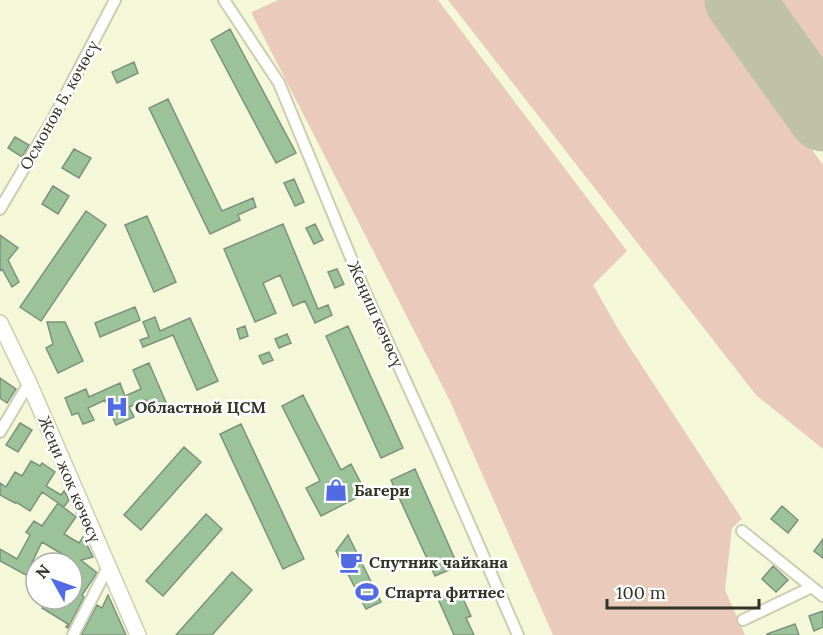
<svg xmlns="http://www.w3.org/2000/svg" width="823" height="635" viewBox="0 0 823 635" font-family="Lora,serif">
<rect width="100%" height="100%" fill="#f5f8d8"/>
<path fill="#eacabb" d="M 278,0 L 438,0 L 627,251 L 593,285 L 621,334 L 742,519 L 732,528 L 725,590 L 745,635 L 553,635 L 450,401 L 252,14 L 252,12 Z
M 448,0 L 706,0 L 823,165 L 823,449 L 756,395 Z
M 773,0 L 823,0 L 823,70 Z"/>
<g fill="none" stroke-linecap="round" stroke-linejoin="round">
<path stroke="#bfc2a7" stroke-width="69" d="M 739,0 L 823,117"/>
</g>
<path fill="#9cc29a" stroke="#7d927c" stroke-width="1.5" d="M 230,29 L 296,153 L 276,163 L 211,40 Z
M 134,62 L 138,73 L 117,83 L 112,72 Z
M 168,99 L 222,211 L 253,198 L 256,207 L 238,215 L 240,220 L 210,234 L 149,108 Z
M 15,137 L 29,145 L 22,157 L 8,148 Z
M 74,149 L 91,158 L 79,178 L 62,168 Z
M 294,179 L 304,202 L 295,206 L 284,183 Z
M 53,186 L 69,196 L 58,214 L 42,204 Z
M 86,211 L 106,225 L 41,321 L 20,307 Z
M 147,216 L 176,282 L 154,292 L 125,225 Z
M 283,224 L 318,309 L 328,305 L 332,315 L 315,323 L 305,301 L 293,306 L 280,275 L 263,283 L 276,313 L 255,322 L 224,249 Z
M 315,224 L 323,240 L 314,244 L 306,228 Z
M 0,235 L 18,248 L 8,260 L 19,282 L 12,287 L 2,269 L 0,271 Z
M 337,269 L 344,284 L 335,288 L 328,272 Z
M 135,307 L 140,320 L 100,337 L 95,323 Z
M 155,317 L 160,331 L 190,318 L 218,381 L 197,390 L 173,335 L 143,347 L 140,340 L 149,337 L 143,322 Z
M 47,322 L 65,322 L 83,361 L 58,373 L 46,348 L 53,344 Z
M 245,326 L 248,336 L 240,339 L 237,329 Z
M 348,326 L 403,448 L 381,458 L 326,336 Z
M 287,334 L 291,343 L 279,348 L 275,339 Z
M 269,352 L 273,360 L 263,364 L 259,356 Z
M 149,363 L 168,407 L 152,414 L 146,400 L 129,407 L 134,417 L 116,425 L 105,400 L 88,408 L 94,420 L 83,424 L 78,413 L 72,415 L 65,398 L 86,389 L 89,397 L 120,383 L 125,396 L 141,389 L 133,370 Z
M 0,378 L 16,389 L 7,403 L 0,398 Z
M 303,395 L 341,470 L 351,464 L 366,493 L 321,516 L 306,488 L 320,481 L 282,406 Z
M 20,423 L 32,430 L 18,452 L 6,445 Z
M 241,424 L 304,559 L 283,569 L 220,434 Z
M 184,447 L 201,462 L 141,530 L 124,515 Z
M 31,461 L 40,466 L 42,463 L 55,472 L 46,486 L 61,495 L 64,491 L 69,500 L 64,507 L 42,492 L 30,511 L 16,502 L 15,503 L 0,495 L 0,483 L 6,487 L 15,472 L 22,476 Z
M 415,469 L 458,566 L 435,576 L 391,480 Z
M 58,503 L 76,517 L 64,534 L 79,543 L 83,537 L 93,557 L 81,560 L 97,573 L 82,595 L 84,597 L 68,628 L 66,627 L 68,624 L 42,608 L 48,599 L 72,599 L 72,560 L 42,542 L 26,575 L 0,561 L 0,549 L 17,559 L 30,535 L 26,532 L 34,521 L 42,526 Z
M 782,506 L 798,520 L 788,533 L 771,519 Z
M 206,514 L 222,529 L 163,596 L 146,581 Z
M 348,535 L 381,602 L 366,609 L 336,551 Z
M 823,539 L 823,558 L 814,551 Z
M 773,566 L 788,580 L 776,592 L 762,579 Z
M 232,572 L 252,590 L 212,635 L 176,635 Z
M 459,590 L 471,616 L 466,618 L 474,635 L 454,635 L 438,599 Z
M 108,595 L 126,635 L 81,635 L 97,605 L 102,608 Z
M 823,611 L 823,627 L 814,631 L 809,616 Z
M 795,624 L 799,635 L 767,635 L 767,634 Z"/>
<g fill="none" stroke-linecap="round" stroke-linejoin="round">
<g stroke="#cbceb0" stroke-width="14">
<path id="street" d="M 224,0 L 279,83 L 365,292 L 437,450 L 518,635
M 0,209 L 53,119 L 115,0
M 0,432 L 29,383
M 742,531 L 823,596
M 743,620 L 812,587
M 73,635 L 108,567"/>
</g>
<g stroke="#cbceb0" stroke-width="18">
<path id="secondary" d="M 0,323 L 29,383 L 138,635"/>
</g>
<use href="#street" stroke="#fff" stroke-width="10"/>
<use href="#secondary" stroke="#fff" stroke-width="15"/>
</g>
<defs>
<g id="hospital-bare" transform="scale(1.8)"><path d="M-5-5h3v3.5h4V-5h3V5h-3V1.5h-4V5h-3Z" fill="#536be1" stroke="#fff" stroke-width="2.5" paint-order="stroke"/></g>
<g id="shop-bare" transform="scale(1.8)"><path d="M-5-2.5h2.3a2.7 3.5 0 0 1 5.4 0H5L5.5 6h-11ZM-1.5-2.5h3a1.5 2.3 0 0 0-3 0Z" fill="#536be1" stroke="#fff" stroke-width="2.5" paint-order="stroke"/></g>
<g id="cafe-bare" transform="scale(1.8)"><path d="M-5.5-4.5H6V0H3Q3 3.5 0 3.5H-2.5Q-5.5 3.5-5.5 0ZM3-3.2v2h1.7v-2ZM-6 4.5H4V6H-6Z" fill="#536be1" stroke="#fff" stroke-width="2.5" paint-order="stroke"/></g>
<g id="stadium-bare" transform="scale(1.8)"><path d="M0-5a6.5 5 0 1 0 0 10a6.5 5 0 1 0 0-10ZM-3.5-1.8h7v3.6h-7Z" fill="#536be1" stroke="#fff" stroke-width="2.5" paint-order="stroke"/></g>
</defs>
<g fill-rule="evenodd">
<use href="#hospital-bare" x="117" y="407"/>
<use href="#shop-bare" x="336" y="490"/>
<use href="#cafe-bare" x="351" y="562"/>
<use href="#stadium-bare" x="367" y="592"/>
</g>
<g text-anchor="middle" stroke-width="5" stroke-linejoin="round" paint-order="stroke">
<g font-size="16" fill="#323327" stroke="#fff">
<text transform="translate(59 105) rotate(-61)" y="6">Осмонов Б. көчөсү</text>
<text transform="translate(376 314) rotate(66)" y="6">Жеңиш көчөсү</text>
<text transform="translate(70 479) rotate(67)" y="6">Жеңи жок көчөсү</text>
</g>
<g font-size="16" font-weight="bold" fill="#323327" stroke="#fff" text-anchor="start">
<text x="135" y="413">Областной ЦСМ</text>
<text x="354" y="496">Багери</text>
<text x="369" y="568">Спутник чайкана</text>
<text x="385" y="598">Спарта фитнес</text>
</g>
</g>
<g transform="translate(54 581) rotate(310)"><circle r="28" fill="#ffffff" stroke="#adada9" stroke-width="1.5"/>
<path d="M0-4.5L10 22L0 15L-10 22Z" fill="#536be1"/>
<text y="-9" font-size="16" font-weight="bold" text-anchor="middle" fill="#323327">N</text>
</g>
<path d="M607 599v9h152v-9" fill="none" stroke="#323327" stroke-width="3"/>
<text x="616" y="599" font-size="18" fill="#323327" stroke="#ffffff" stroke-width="4.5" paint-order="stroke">100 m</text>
</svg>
